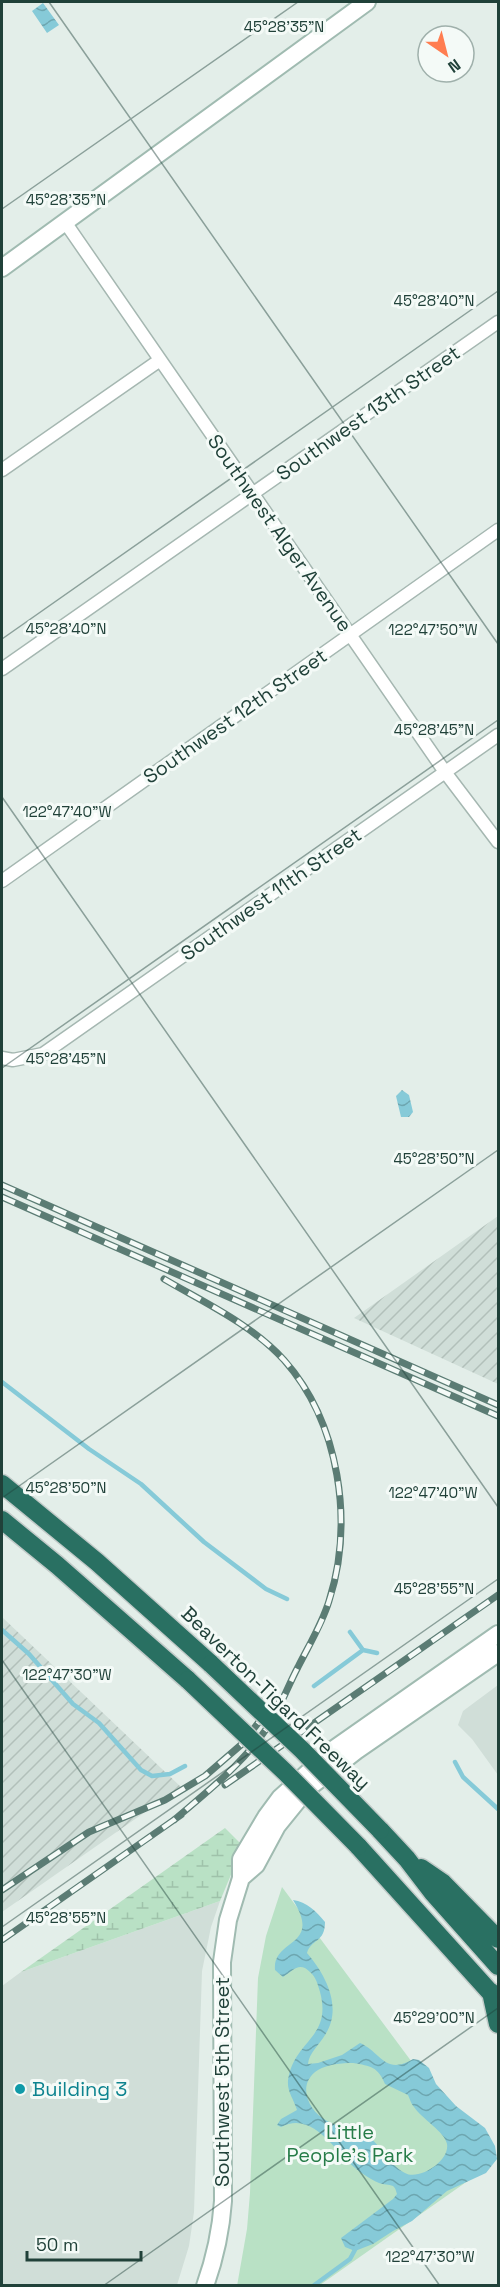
<svg xmlns="http://www.w3.org/2000/svg" width="500" height="2287" viewBox="0 0 500 2287" font-family="'Space Grotesk',sans-serif">
<defs>
<pattern id="industrial-furrows" width="10" height="10" patternUnits="userSpaceOnUse" patternTransform="scale(1.5)"><rect width="10" height="10" fill="#d0ded8"/><path d="M-1 1l2-2M0 10L10 0M9 11l2-2" fill="none" stroke="#b2c0ba"/></pattern>
<pattern id="wetland-marsh" width="20" height="14" patternUnits="userSpaceOnUse" patternTransform="scale(1.5)"><rect width="20" height="14" fill="#b9e1c5"/><path d="M1 5h8M5 5V1M11 12h8M15 12V8" fill="none" stroke="#9fc2aa"/></pattern>
<pattern id="water-waves" width="16" height="10" patternUnits="userSpaceOnUse" patternTransform="scale(1.5)"><rect width="16" height="10" fill="#86cad8"/><path d="M0 5q4-4 8 0t8 0" fill="none" stroke="#6da6b0"/></pattern>
</defs>
<rect width="100%" height="100%" fill="#e3eee9"/>
<path fill="#d0ded8" d="M 498,1685 L 498,1775 L 472,1739 L 458,1725 L 463,1711 Z
M 220,1901 L 211,1927 L 202,1971 L 194,2212 L 189,2246 L 177,2285 L 2,2285 L 2,1986 L 21,1972 Z"/>
<path fill="url(#industrial-furrows)" d="M 498,1216 L 498,1384 L 354,1318 Z
M 2,1617 L 181,1787 L 2,1912 Z"/>
<path fill="url(#wetland-marsh)" d="M 225,1828 L 243,1846 L 220,1901 L 21,1972 Z"/>
<path fill="#b9e1c5" d="M 282,1887 L 489,2166 L 320,2285 L 237,2286 L 247,2229 L 250,2193 L 258,1978 L 266,1936 Z"/>
<path fill="url(#water-waves)" fill-rule="evenodd" d="M 43,3 L 59,25 L 47,33 L 32,11 Z
M 402,1090 L 409,1095 L 413,1112 L 409,1117 L 401,1117 L 396,1096 Z
M 293,1900 C 307,1902 316,1911 325,1922 C 325,1943 311,1939 307,1953 C 326,1975 343,2008 325,2035 C 319,2045 309,2053 308,2064 L 318,2063 L 342,2055 L 360,2043 C 381,2052 385,2076 413,2059 L 419,2060 L 429,2068 L 436,2084 L 456,2106 L 485,2128 L 495,2146 L 497,2159 L 486,2173 L 447,2191 L 412,2221 L 393,2231 L 373,2244 L 355,2251 L 345,2247 L 341,2238 L 393,2199 L 397,2194 C 396,2191 396,2189 393,2186 C 389,2184 383,2185 379,2183 C 374,2181 368,2177 363,2174 C 337,2158 316,2109 281,2127 L 277,2125 L 281,2119 L 297,2110 C 293,2097 285,2090 289,2075 C 297,2040 332,2036 320,1992 C 318,1985 316,1977 310,1972 C 299,1961 293,1971 283,1977 L 275,1970 C 272,1938 323,1948 293,1900 ZM 353,2063 C 371,2066 378,2067 385,2084 L 408,2095 C 410,2099 411,2104 414,2107 C 421,2118 445,2132 447,2144 C 450,2161 419,2181 405,2173 C 388,2164 381,2145 366,2134 C 355,2127 339,2128 327,2121 C 308,2111 296,2084 318,2070 C 328,2064 342,2063 353,2063 Z"/>
<g fill="none" stroke-linecap="round" stroke-linejoin="round">
<path stroke="#86cad8" stroke-width="4.5" d="M 2,1382 L 89,1449 L 141,1484 L 204,1542 L 266,1589 L 287,1599
M 2,1630 L 29,1654 L 73,1704 L 99,1723 L 141,1770 L 152,1776 L 170,1774 L 185,1766
M 350,1632 L 363,1650 L 377,1653
M 314,1686 L 363,1650
M 455,1762 L 463,1777 L 498,1809
M 313,2286 L 350,2259 L 357,2246"/>
<g stroke="#a5b7b1" stroke-width="15">
<path id="street" d="M 65,222 L 445,772 L 498,842
M 2,470 L 160,360
M 2,669 L 498,322
M 2,881 L 498,530
M 2,1058 L 13,1060 L 43,1054 L 498,735"/>
</g>
<g stroke="#a0bbb1" stroke-width="20">
<path id="secondary" d="M 2,268 L 367,2
M 241,1878 L 256,1865 L 277,1826 L 307,1789 L 356,1751 L 498,1653
M 205,2286 C 215,2258 221,2230 223,2201 L 222,1962 L 228,1920 L 241,1878 L 241,1859 L 266,1817 L 280,1798 L 334,1749 L 498,1634"/>
</g>
<g stroke="#c1cac8" stroke-width="21">
<path id="highway" d="M 2,1484 L 97,1562 L 211,1664
M 2,1520 L 57,1565 L 188,1680
M 380,1830 L 407,1859 L 433,1893 L 498,1966
M 358,1846 L 498,2001
M 421,1868 L 443,1883 L 498,1939
M 491,1992 L 498,2024"/>
</g>
<use href="#street" stroke="#fff" stroke-width="12"/>
<use href="#secondary" stroke="#fff" stroke-width="16"/>
<use href="#highway" stroke="#297062" stroke-width="18"/>
<g stroke="#5b7c74" stroke-width="7">
<path id="rail" d="M 2,1185 L 498,1405
M 2,1197 L 498,1416
M 164,1279 C 205,1303 251,1324 284,1360 C 340,1423 354,1523 329,1601 C 322,1624 309,1645 298,1667 C 289,1684 282,1703 272,1720 C 248,1760 209,1790 174,1820
M 225,1785 L 498,1595
M 2,1890 L 89,1832 L 165,1800 L 205,1776 L 242,1744 L 275,1701
M 2,1940 L 181,1815"/>
</g>
<use href="#rail" stroke="#f4faf7" stroke-width="4.5" stroke-dasharray="14" stroke-linecap="butt"/>
<g stroke="#c1cac8" stroke-width="21" stroke-linecap="butt">
<path id="highway-bridge" d="M 211,1664 L 302,1750 L 380,1830
M 188,1680 L 285,1772 L 358,1846"/>
</g>
<use href="#highway-bridge" stroke="#297062" stroke-width="18"/>
</g>
<path fill="none" stroke="#204139" stroke-width="1.5" stroke-opacity="0.45" d="M 49,2 L 498,644M 2,209 L 298,2M 2,639 L 498,291M 2,797 L 498,1507M 2,1068 L 498,720M 2,1498 L 498,1150M 2,1660 L 440,2286M 2,1927 L 498,1579M 103,2286 L 498,2008"/>
<circle fill="#0f9aa8" stroke="#f4faf7" stroke-width="2" cx="20" cy="2089" r="6"/>
<g text-anchor="middle" stroke-width="6" stroke-linejoin="round" paint-order="stroke">
<g font-size="20" fill="#204139" stroke="#f4faf7">
<text transform="translate(368 413) rotate(-35)" y="7">Southwest 13th Street</text>
<text transform="translate(280 533) rotate(55)" y="7">Southwest Alger Avenue</text>
<text transform="translate(235 716) rotate(-35)" y="7">Southwest 12th Street</text>
<text transform="translate(271 894) rotate(-35)" y="7">Southwest 11th Street</text>
<text transform="translate(276 1698) rotate(44)" y="7">Beaverton-Tigard Freeway</text>
<text transform="translate(222 2082) rotate(-90)" y="7">Southwest 5th Street</text>
</g>
<g font-size="20" fill="#0d838f" stroke="#f4faf7" text-anchor="start">
<text x="32" y="2096">Building 3</text>
</g>
<g font-size="20" fill="#267c48" stroke="#f4faf7">
<text x="350" y="2139">Little<tspan x="350" dy="23">People's Park</tspan></text>
</g>
</g>
<g font-size="15" text-anchor="middle" fill="#204139" stroke="#f4faf7" stroke-width="6" stroke-linejoin="round" paint-order="stroke">
<text x="284" y="32">45°28'35"N</text>
<text x="66" y="205">45°28'35"N</text>
<text x="434" y="306">45°28'40"N</text>
<text x="66" y="634">45°28'40"N</text>
<text x="433" y="635">122°47'50"W</text>
<text x="434" y="735">45°28'45"N</text>
<text x="67" y="817">122°47'40"W</text>
<text x="66" y="1064">45°28'45"N</text>
<text x="434" y="1164">45°28'50"N</text>
<text x="66" y="1493">45°28'50"N</text>
<text x="433" y="1498">122°47'40"W</text>
<text x="434" y="1594">45°28'55"N</text>
<text x="67" y="1680">122°47'30"W</text>
<text x="66" y="1923">45°28'55"N</text>
<text x="434" y="2023">45°29'00"N</text>
<text x="430" y="2262">122°47'30"W</text>
</g>
<rect width="500" height="2287" fill="none" stroke="#204139" stroke-width="6"/>
<g transform="translate(446 54) rotate(145)"><circle r="28" fill="#f4faf7" stroke="#9fb0ab" stroke-width="1.5"/>
<path d="M0-4.5L10 22L0 15L-10 22Z" fill="#ff7d50"/>
<text y="-9" font-size="16" font-weight="bold" text-anchor="middle" fill="#204139">N</text>
</g>
<path d="M27 2251v9h114v-9" fill="none" stroke="#204139" stroke-width="3"/>
<text x="36" y="2251" font-size="18" fill="#204139" stroke="#f4faf7" stroke-width="4.5" paint-order="stroke">50 m</text>
</svg>
